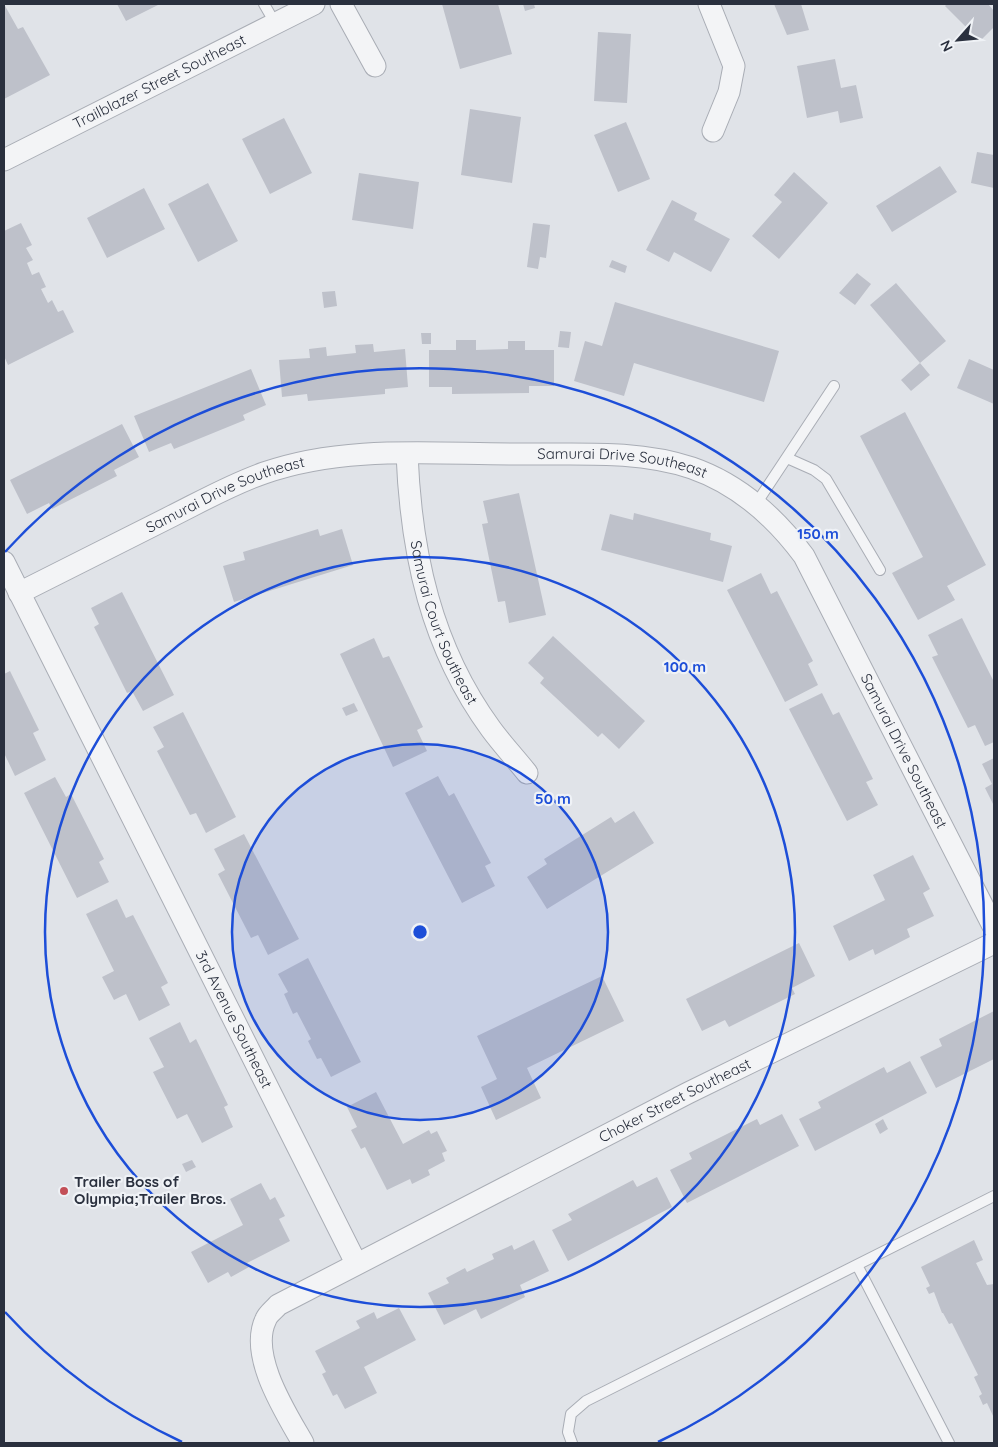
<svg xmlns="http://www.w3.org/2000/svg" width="998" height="1447" viewBox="0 0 998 1447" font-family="Quicksand,sans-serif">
<rect width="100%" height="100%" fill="#e0e3e8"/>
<path fill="#bec1ca" d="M 4,4 L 18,29 L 23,27 L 50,75 L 4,99 Z
M 117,4 L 158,4 L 158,5 L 126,21 Z
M 442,4 L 498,4 L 512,54 L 460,69 Z
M 523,4 L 534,4 L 535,8 L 525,11 Z
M 774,4 L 801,4 L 809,30 L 787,35 Z
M 947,4 L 988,4 L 994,11 L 994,27 L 980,41 L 945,6 Z
M 598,32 L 631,34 L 627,103 L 594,101 Z
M 835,59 L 841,88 L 856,85 L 863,118 L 840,123 L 838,111 L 807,118 L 797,66 Z
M 470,109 L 521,117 L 512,183 L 461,175 Z
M 284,118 L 312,173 L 270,194 L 242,139 Z
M 626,122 L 650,179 L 618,192 L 594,135 Z
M 977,152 L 994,155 L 994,188 L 971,183 Z
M 940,166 L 957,192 L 892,232 L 876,206 Z
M 794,172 L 828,203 L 779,259 L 752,236 L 782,202 L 774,195 Z
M 359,173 L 419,182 L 413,229 L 352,220 Z
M 208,183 L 238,241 L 198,262 L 168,204 Z
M 144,188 L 165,229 L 107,258 L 87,218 Z
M 672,200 L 697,213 L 694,220 L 730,239 L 711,272 L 674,252 L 669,262 L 646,250 Z
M 21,223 L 32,245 L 26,248 L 33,260 L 27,263 L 32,275 L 39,272 L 46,287 L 41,289 L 48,303 L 52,300 L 58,312 L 63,310 L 74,332 L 8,365 L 4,356 L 4,231 Z
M 533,223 L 550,225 L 546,258 L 540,257 L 538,269 L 527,267 Z
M 612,260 L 627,266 L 625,273 L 609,267 Z
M 857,273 L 871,284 L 855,305 L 839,293 Z
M 896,283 L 946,341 L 920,363 L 870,305 Z
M 335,291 L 337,306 L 324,308 L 322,292 Z
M 615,302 L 779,351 L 764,402 L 634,363 L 624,396 L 574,381 L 585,341 L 602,346 Z
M 560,331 L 571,332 L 569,348 L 558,347 Z
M 421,333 L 431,333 L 431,344 L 422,344 Z
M 456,340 L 476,340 L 476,350 L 508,349 L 508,341 L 525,341 L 525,350 L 554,350 L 554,386 L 529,386 L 529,393 L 452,394 L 452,387 L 429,387 L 429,350 L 456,350 Z
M 373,344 L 374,352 L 405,349 L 408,387 L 385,389 L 385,394 L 308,401 L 307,394 L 282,397 L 279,360 L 310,358 L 309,349 L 326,347 L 327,356 L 356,353 L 355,345 Z
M 969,359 L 994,370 L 994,404 L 957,388 Z
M 920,363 L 930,375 L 911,391 L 901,380 Z
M 251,369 L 266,405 L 243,415 L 245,420 L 174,449 L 171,443 L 149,452 L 134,416 Z
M 905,412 L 986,565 L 947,586 L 955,600 L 918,620 L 892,573 L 923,557 L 860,436 Z
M 122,424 L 139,457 L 114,470 L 117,476 L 52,509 L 49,503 L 27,514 L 10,480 Z
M 519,493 L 546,615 L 509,623 L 505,601 L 498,602 L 482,524 L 488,523 L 483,501 Z
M 634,513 L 711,533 L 710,540 L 732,546 L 723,582 L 601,550 L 610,514 L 633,520 Z
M 318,529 L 320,536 L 342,529 L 353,565 L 234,602 L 223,566 L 245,560 L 243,552 Z
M 761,573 L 771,594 L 777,591 L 813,661 L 808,664 L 818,685 L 785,702 L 727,590 Z
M 122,592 L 174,695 L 143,711 L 132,691 L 127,693 L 94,627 L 99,624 L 91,608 Z
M 962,618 L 994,682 L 994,742 L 985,746 L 975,725 L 968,728 L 932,657 L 938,655 L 928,635 Z
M 553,636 L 645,721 L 619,749 L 602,733 L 598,737 L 540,683 L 544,678 L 528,663 Z
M 374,638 L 383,658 L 389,656 L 423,727 L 417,730 L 427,751 L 393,767 L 340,654 Z
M 10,671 L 39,730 L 33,733 L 46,760 L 15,776 L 4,753 L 4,674 Z
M 822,693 L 833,715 L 839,712 L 873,779 L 866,782 L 878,805 L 847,821 L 789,709 Z
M 354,703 L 358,711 L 346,716 L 342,708 Z
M 183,712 L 236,817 L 206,833 L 196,813 L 190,815 L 157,751 L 164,747 L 153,727 Z
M 994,758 L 994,806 L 985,788 L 992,784 L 982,764 Z
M 438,776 L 449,796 L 454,793 L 491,863 L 485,866 L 495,886 L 462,903 L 405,793 Z
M 55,777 L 66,797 L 71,794 L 104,859 L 99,862 L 109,882 L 77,898 L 24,793 Z
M 634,811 L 654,843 L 547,909 L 527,877 L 547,864 L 544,859 L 611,817 L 615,823 Z
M 244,834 L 299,939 L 268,955 L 258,935 L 251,938 L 218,874 L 225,870 L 214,849 Z
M 913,855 L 930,889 L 923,893 L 934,916 L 907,929 L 910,937 L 875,955 L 873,949 L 849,961 L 833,926 L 885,900 L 873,875 Z
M 117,899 L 126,918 L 133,915 L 168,983 L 161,987 L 170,1005 L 139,1021 L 126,994 L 114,1000 L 102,977 L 114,971 L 86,914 Z
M 799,943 L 815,976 L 792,988 L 795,994 L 729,1027 L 725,1020 L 702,1031 L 686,999 Z
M 308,958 L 361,1062 L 331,1077 L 321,1058 L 317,1059 L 308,1041 L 311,1039 L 297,1012 L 293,1014 L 284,994 L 288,992 L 278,974 Z
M 602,976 L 624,1021 L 527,1068 L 541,1098 L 496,1120 L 481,1087 L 497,1079 L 477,1036 Z
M 994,1011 L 994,1059 L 936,1088 L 920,1057 L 942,1046 L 939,1039 Z
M 180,1022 L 190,1043 L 196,1039 L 228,1105 L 224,1107 L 233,1127 L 202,1143 L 187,1114 L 177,1119 L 153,1072 L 164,1067 L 149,1038 Z
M 910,1061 L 927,1093 L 815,1151 L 799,1119 L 821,1108 L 818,1102 L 884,1067 L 887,1073 Z
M 376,1092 L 403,1144 L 429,1130 L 431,1134 L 437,1131 L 447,1151 L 442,1153 L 445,1161 L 428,1170 L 430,1175 L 412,1184 L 410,1179 L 387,1190 L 365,1147 L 361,1149 L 351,1130 L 357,1127 L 347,1107 Z
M 782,1114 L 799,1146 L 687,1203 L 670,1170 L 692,1159 L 689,1153 L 757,1119 L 760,1125 Z
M 883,1119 L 888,1129 L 880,1134 L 875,1124 Z
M 192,1160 L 196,1167 L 186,1172 L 182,1164 Z
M 657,1177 L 672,1207 L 568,1261 L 552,1230 L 572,1220 L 568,1214 L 633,1180 L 637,1187 Z
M 261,1183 L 270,1200 L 275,1197 L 285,1216 L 279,1219 L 290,1241 L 247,1263 L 249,1267 L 231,1277 L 228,1272 L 208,1283 L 191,1252 L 243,1225 L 230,1199 Z
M 534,1240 L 549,1271 L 520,1285 L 525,1297 L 481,1319 L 476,1309 L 444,1325 L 428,1293 L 449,1283 L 446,1278 L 465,1268 L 467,1272 L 494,1259 L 492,1254 L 512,1245 L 514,1250 Z
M 974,1240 L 983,1260 L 976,1263 L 987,1285 L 994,1284 L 994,1418 L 987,1403 L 983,1405 L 979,1396 L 982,1394 L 974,1377 L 978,1375 L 952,1323 L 949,1324 L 943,1313 L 942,1313 L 934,1292 L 929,1294 L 926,1288 L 930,1286 L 921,1267 Z
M 399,1308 L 416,1340 L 364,1367 L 377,1393 L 345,1409 L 337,1394 L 333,1396 L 322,1374 L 326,1372 L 315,1351 L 360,1328 L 356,1321 L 374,1312 L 377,1319 Z"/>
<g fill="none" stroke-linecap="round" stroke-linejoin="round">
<g stroke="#a9adb5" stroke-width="12">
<path id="service" d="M 264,4 L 275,23
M 787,458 L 814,470 L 826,479 L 880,570
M 756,504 L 834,386
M 857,1265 L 949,1443
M 572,1443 L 568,1432 L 571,1414 L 586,1401 L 994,1196"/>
</g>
<g stroke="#a9adb5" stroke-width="23">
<g id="minor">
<path d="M 341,4 L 375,66"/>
<path d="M 709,4 L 734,66 L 729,92 L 713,131"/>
<path id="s1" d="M 4,160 L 314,4"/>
<path id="s2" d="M 407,454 C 411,553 431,647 491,729 C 502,744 515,758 527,773"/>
<path id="s3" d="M 4,562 L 356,1263"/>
<path id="s4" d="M 19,593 C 70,567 121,542 172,516 C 202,501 232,484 264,473 C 344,445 431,454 514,454 C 573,455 635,449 692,468 C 738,484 775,517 804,556 L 994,928"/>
<path id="s5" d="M 303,1443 C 286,1413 248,1355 266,1319 C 268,1314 275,1309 278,1305 L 688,1093 L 994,943"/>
</g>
</g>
<use href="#service" stroke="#f3f4f6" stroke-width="10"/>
<use href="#minor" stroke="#f3f4f6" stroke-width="21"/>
</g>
<circle cx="420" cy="932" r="188" fill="#1d4ed8" fill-opacity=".12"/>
<g fill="none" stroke="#1d4ed8" stroke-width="2.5">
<circle cx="420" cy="932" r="188"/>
<circle cx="420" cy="932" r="375"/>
<path d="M182 1442A563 563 0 0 1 5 1312M5 552A563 563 0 1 1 658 1442"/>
</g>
<circle fill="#c34f57" stroke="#eff2f6" stroke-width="2" cx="64" cy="1191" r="5"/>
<g text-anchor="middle" stroke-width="4.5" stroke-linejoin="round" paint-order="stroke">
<g font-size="15" fill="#2a303e" stroke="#eff2f6">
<text dy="5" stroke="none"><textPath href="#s1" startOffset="174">Trailblazer Street Southeast</textPath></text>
<text dy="5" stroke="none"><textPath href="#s4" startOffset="634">Samurai Drive Southeast</textPath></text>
<text dy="5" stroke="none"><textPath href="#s4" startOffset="229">Samurai Drive Southeast</textPath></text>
<text dy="5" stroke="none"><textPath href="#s2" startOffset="174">Samurai Court Southeast</textPath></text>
<text dy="5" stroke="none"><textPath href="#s4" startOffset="1068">Samurai Drive Southeast</textPath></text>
<text dy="5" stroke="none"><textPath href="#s3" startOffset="512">3rd Avenue Southeast</textPath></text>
<text dy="5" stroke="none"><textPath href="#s5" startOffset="599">Choker Street Southeast</textPath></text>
</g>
<g font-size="15" font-weight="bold" fill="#2a303e" stroke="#eff2f6" text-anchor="start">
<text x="74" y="1187">Trailer Boss of<tspan x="74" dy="17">Olympia;Trailer Bros.</tspan></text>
</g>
</g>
<circle cx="420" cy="932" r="8" fill="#1d4ed8" stroke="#eff2f6" stroke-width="2.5"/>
<g font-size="15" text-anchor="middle" font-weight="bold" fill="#1d4ed8" stroke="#eff2f6" stroke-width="4.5" stroke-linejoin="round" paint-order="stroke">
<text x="818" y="539">150 m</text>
<text x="685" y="672">100 m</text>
<text x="553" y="804">50 m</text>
</g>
<rect width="998" height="1447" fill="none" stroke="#2a303e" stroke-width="10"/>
<g transform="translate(958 40) rotate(243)" stroke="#eff2f6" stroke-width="4" paint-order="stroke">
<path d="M0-4L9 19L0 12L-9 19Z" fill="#2a303e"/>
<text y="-8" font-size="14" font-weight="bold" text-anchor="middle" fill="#2a303e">N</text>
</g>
</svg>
